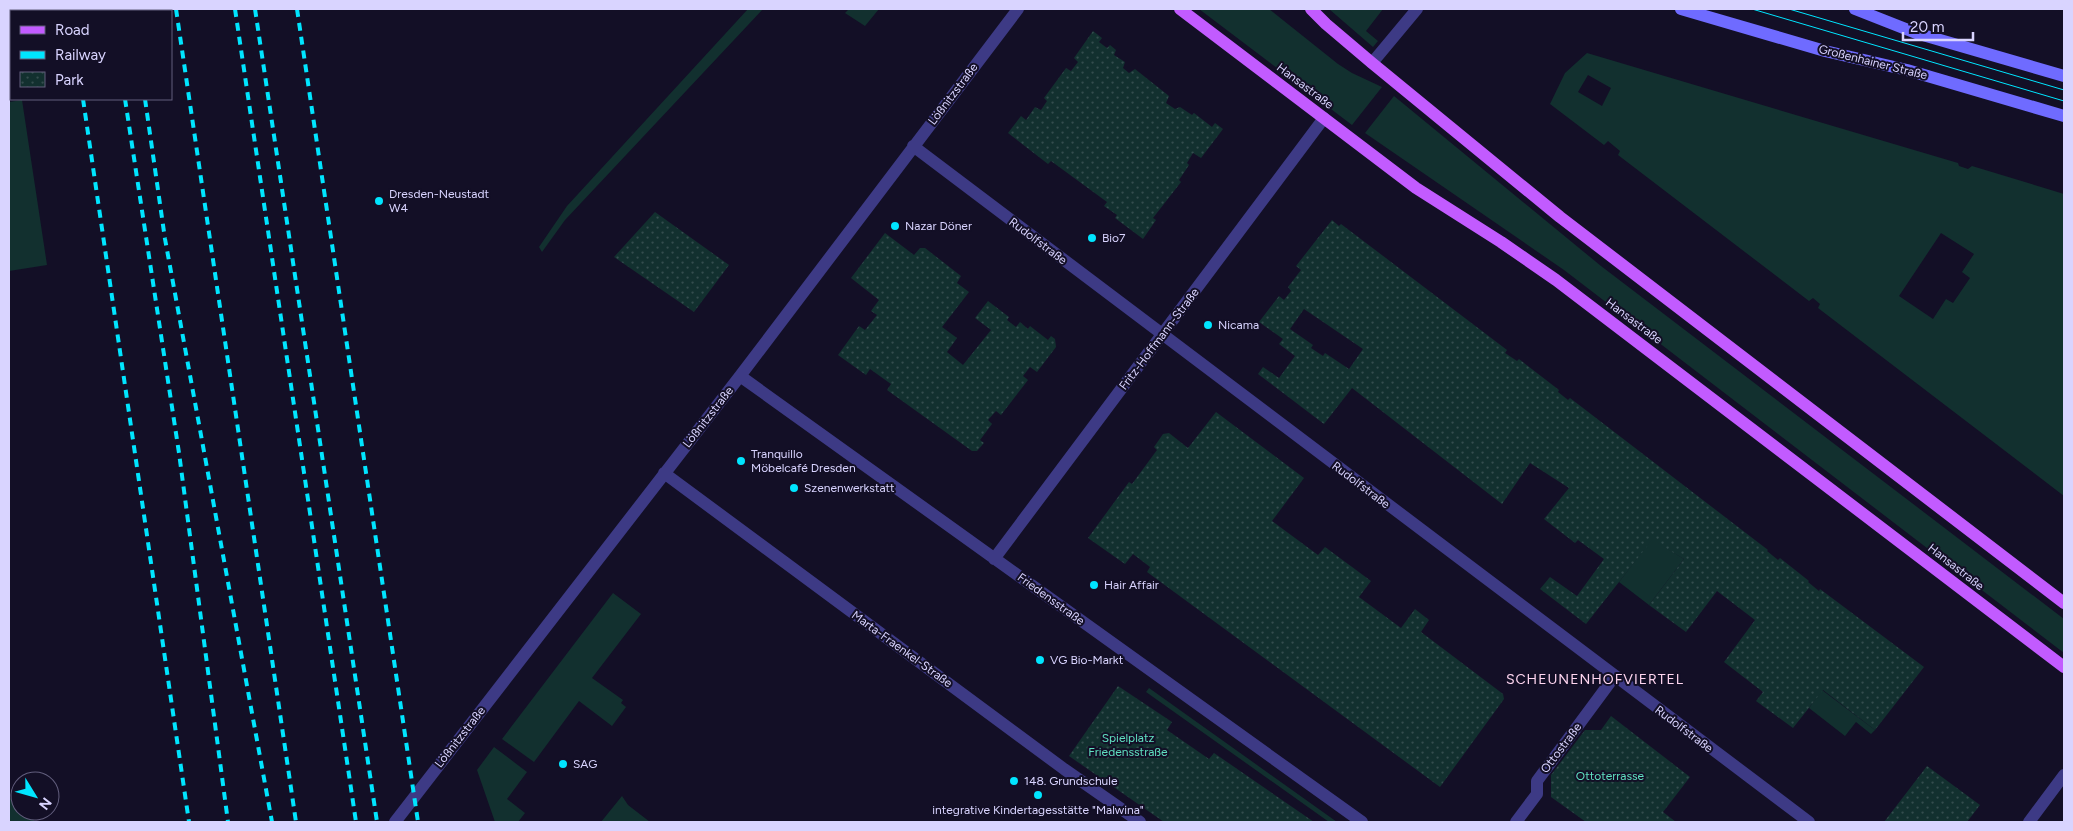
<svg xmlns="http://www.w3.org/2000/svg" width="2073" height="831" viewBox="0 0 2073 831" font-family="Figtree,sans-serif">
<defs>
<pattern id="park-dots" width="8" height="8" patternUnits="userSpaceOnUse" patternTransform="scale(1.25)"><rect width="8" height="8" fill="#12302f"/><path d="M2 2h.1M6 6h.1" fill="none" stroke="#344d4e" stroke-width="1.8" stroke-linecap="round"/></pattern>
</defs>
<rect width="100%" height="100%" fill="#130f26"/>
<path fill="#12302f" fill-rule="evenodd" d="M 748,9 L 763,9 L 565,220 L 542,252 L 539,247 L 567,206 Z
M 849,9 L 879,9 L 865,26 L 845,13 Z
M 1199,9 L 1269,9 L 1338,64 L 1352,73 L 1382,87 L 1352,125 Z
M 1329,9 L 1383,9 L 1366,31 L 1378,41 L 1373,47 Z
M 1587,53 L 1958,163 L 1959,166 L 1968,169 L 1972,166 L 2064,194 L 2064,496 L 1818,308 L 1820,304 L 1813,298 L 1809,301 L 1618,155 L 1620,151 L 1608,141 L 1604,145 L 1550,104 L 1565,73 ZM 1588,75 L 1611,88 L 1602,106 L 1578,92 ZM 1941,233 L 1974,254 L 1962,272 L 1970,278 L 1953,303 L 1946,299 L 1933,319 L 1899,296 Z
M 1394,96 L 1601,266 L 2064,619 L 2064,653 L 1564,270 L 1365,133 Z
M 22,100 L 47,265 L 9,271 L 9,102 Z
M 1652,539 L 1684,559 L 1649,605 L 1619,582 Z
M 613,593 L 641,614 L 592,678 L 623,700 L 621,703 L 626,707 L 612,726 L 579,701 L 534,762 L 502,739 Z
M 1149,688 L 1337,822 L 1329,822 L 1146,692 Z
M 1822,690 L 1875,730 L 1871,734 L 1856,722 L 1845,736 L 1809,708 Z
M 494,747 L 527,772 L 507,799 L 525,813 L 518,822 L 495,822 L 477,770 Z
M 622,796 L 628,805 L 650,822 L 601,822 Z
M 9,797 L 20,806 L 20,811 L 28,812 L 35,822 L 9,822 Z"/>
<path fill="url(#park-dots)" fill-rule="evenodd" d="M 1093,31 L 1102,38 L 1099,42 L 1107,48 L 1110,45 L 1116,50 L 1114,55 L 1125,62 L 1123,68 L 1129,73 L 1135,69 L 1169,96 L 1166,103 L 1175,109 L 1180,107 L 1192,115 L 1194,113 L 1212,127 L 1215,123 L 1223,129 L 1201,158 L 1193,153 L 1187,163 L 1189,165 L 1179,180 L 1181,182 L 1153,218 L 1156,220 L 1143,239 L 1115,218 L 1117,215 L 1104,206 L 1107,202 L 1051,161 L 1048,164 L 1008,133 L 1021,116 L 1026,120 L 1035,107 L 1041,110 L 1047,101 L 1044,98 L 1066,68 L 1071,71 L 1078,62 L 1074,58 Z
M 655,212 L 729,265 L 694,312 L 614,257 Z
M 1332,220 L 1339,226 L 1341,224 L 1507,350 L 1505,353 L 1517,361 L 1519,359 L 1559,390 L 1558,392 L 1568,400 L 1570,398 L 1768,550 L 1767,551 L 1778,560 L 1780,558 L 1809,581 L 1808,582 L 1819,591 L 1820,589 L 1924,667 L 1875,730 L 1823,690 L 1793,728 L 1756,701 L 1763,692 L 1724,662 L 1755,620 L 1717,591 L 1686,632 L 1649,605 L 1684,559 L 1652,540 L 1586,624 L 1540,589 L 1550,577 L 1577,596 L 1604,559 L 1578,540 L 1575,543 L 1544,519 L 1569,488 L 1530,463 L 1502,504 L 1352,388 L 1324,424 L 1258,374 L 1263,367 L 1279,378 L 1295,356 L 1279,344 L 1283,339 L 1259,322 L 1279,296 L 1284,300 L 1291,291 L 1288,287 L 1301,270 L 1296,266 ZM 1304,309 L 1363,349 L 1349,369 L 1325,353 L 1323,356 L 1311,348 L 1313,345 L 1290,329 Z
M 885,233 L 914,255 L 920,248 L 925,248 L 961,276 L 957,283 L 969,292 L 942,327 L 957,338 L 947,352 L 963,365 L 991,330 L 975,318 L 988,301 L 1009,317 L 1007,320 L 1016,327 L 1020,322 L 1028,329 L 1030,326 L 1048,340 L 1051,336 L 1055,339 L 1056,347 L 1037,372 L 1030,367 L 1023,376 L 1028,380 L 1001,415 L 996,411 L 988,420 L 992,424 L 980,440 L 984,443 L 977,451 L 972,451 L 887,390 L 891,384 L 870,369 L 866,375 L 838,355 L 859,326 L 865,330 L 877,315 L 871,311 L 879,300 L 851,278 Z
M 1216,412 L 1304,478 L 1272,521 L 1318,555 L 1325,547 L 1371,581 L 1359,597 L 1401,628 L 1415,609 L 1429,620 L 1421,632 L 1503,694 L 1504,699 L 1440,787 L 1147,572 L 1150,567 L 1133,554 L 1125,564 L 1088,538 L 1129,482 L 1132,484 L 1157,450 L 1154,447 L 1163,434 L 1169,433 L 1188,448 Z
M 1118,686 L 1172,722 L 1167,730 L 1209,759 L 1214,753 L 1314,822 L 1164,822 L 1069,756 Z
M 1611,716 L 1690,777 L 1663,812 L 1676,822 L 1586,822 L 1551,797 L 1551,775 L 1585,730 L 1601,730 Z
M 1927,766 L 1980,805 L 1967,822 L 1884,822 Z"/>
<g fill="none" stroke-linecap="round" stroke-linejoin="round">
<path stroke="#3d3a85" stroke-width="12" d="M 1372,63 L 1417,9
M 913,146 L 1809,822
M 740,376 L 1362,822
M 664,473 L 1064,769 L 1140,822
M 994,559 L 1324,118
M 395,822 L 740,376 L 1018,9
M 1516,822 L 1537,794 L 1537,781 L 1614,677
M 2029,822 L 2064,775"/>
<path stroke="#6f6bff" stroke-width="12" d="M 1681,9 L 1825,51 L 1907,70 L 2064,116
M 1855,9 L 1916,33 L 2064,76"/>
<path stroke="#c25bff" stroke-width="12" d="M 1180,9 L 1416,188 L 1501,242 L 1556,280 L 2064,667
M 1311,9 L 1326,24 L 1372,63 L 1560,217 L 2064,603"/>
<path stroke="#00e5ff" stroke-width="1" d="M 1752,9 L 2064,101
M 1789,9 L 2064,90"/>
<path stroke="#00e5ff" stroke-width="4" stroke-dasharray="8 6" stroke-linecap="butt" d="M 70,9 L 70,11
M 111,9 L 112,11
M 132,9 L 132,11
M 176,9 L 296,822
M 235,9 L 356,822
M 255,9 L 377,822
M 297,9 L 418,822
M 83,99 L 189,822
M 125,99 L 179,453 L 228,822
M 145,99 L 165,239 L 272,822"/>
</g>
<g fill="#00e5ff" stroke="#130f26" stroke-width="2">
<circle cx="379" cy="201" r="5"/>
<circle cx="895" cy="226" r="5"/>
<circle cx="1092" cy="238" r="5"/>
<circle cx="1208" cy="325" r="5"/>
<circle cx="741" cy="461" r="5"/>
<circle cx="794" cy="488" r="5"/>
<circle cx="1094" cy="585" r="5"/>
<circle cx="1040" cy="660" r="5"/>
<circle cx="563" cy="764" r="5"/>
<circle cx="1014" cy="781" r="5"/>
<circle cx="1038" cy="795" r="5"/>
</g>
<g text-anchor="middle" stroke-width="4" stroke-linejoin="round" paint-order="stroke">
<g font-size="12" fill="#d9d4ff" stroke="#130f26">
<text transform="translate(1873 62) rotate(14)" y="4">Großenhainer Straße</text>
<text transform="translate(1305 86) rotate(37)" y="4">Hansastraße</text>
<text transform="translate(953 94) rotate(-53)" y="4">Lößnitzstraße</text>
<text transform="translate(1038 241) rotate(37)" y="4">Rudolfstraße</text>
<text transform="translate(1634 321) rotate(37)" y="4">Hansastraße</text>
<text transform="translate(1159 339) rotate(-53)" y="4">Fritz-Hoffmann-Straße</text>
<text transform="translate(708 417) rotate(-52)" y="4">Lößnitzstraße</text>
<text transform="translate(1361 485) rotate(37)" y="4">Rudolfstraße</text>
<text transform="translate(1956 567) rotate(38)" y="4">Hansastraße</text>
<text transform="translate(1051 599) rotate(36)" y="4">Friedensstraße</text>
<text transform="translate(902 649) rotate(36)" y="4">Marta-Fraenkel-Straße</text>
<text transform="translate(1684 729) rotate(37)" y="4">Rudolfstraße</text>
<text transform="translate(460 737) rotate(-52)" y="4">Lößnitzstraße</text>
<text transform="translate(1561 748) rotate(-53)" y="4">Ottostraße</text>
</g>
<g font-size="12" fill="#d9d4ff" stroke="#130f26" text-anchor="start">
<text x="389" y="198">Dresden-Neustadt<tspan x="389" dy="14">W4</tspan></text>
<text x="905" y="230">Nazar Döner</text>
<text x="1102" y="242">Bio7</text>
<text x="1218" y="329">Nicama</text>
<text x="751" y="458">Tranquillo<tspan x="751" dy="14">Möbelcafé Dresden</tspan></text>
<text x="804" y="492">Szenenwerkstatt</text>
<text x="1104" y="589">Hair Affair</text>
<text x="1050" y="664">VG Bio-Markt</text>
<text x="573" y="768">SAG</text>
<text x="1024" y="785">148. Grundschule</text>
<text x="1038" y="814" text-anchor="middle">integrative Kindertagesstätte "Malwina"</text>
</g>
<g font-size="12" fill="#5fe0c0" stroke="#130f26">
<text x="1128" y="742">Spielplatz<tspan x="1128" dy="14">Friedensstraße</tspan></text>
<text x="1610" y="780">Ottoterrasse</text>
</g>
<g font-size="14" letter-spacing="1" fill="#ffd6f0" stroke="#130f26">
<text x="1595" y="684">SCHEUNENHOFVIERTEL</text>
</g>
</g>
<rect width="2073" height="831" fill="none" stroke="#d9d4ff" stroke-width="20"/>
<rect x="10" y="10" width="162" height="90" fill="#130f26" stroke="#625e7d"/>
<rect x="20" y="26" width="25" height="8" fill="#c25bff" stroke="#625e7d"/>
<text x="55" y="35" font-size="15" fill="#d9d4ff">Road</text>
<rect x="20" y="51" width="25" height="8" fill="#00e5ff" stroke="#625e7d"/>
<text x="55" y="60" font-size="15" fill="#d9d4ff">Railway</text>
<rect x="20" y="72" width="25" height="15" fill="url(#park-dots)" stroke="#625e7d"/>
<text x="55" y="85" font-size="15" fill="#d9d4ff">Park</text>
<g transform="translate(35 796) rotate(127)"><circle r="24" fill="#130f26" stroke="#625e7d"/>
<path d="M0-4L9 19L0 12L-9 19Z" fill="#00e5ff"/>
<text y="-8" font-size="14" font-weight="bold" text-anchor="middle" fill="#d9d4ff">N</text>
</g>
<path d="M1903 32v8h70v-8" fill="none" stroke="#d9d4ff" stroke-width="2.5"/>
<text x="1910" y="32" font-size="15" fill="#d9d4ff" stroke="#130f26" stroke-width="4" paint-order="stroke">20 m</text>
</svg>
